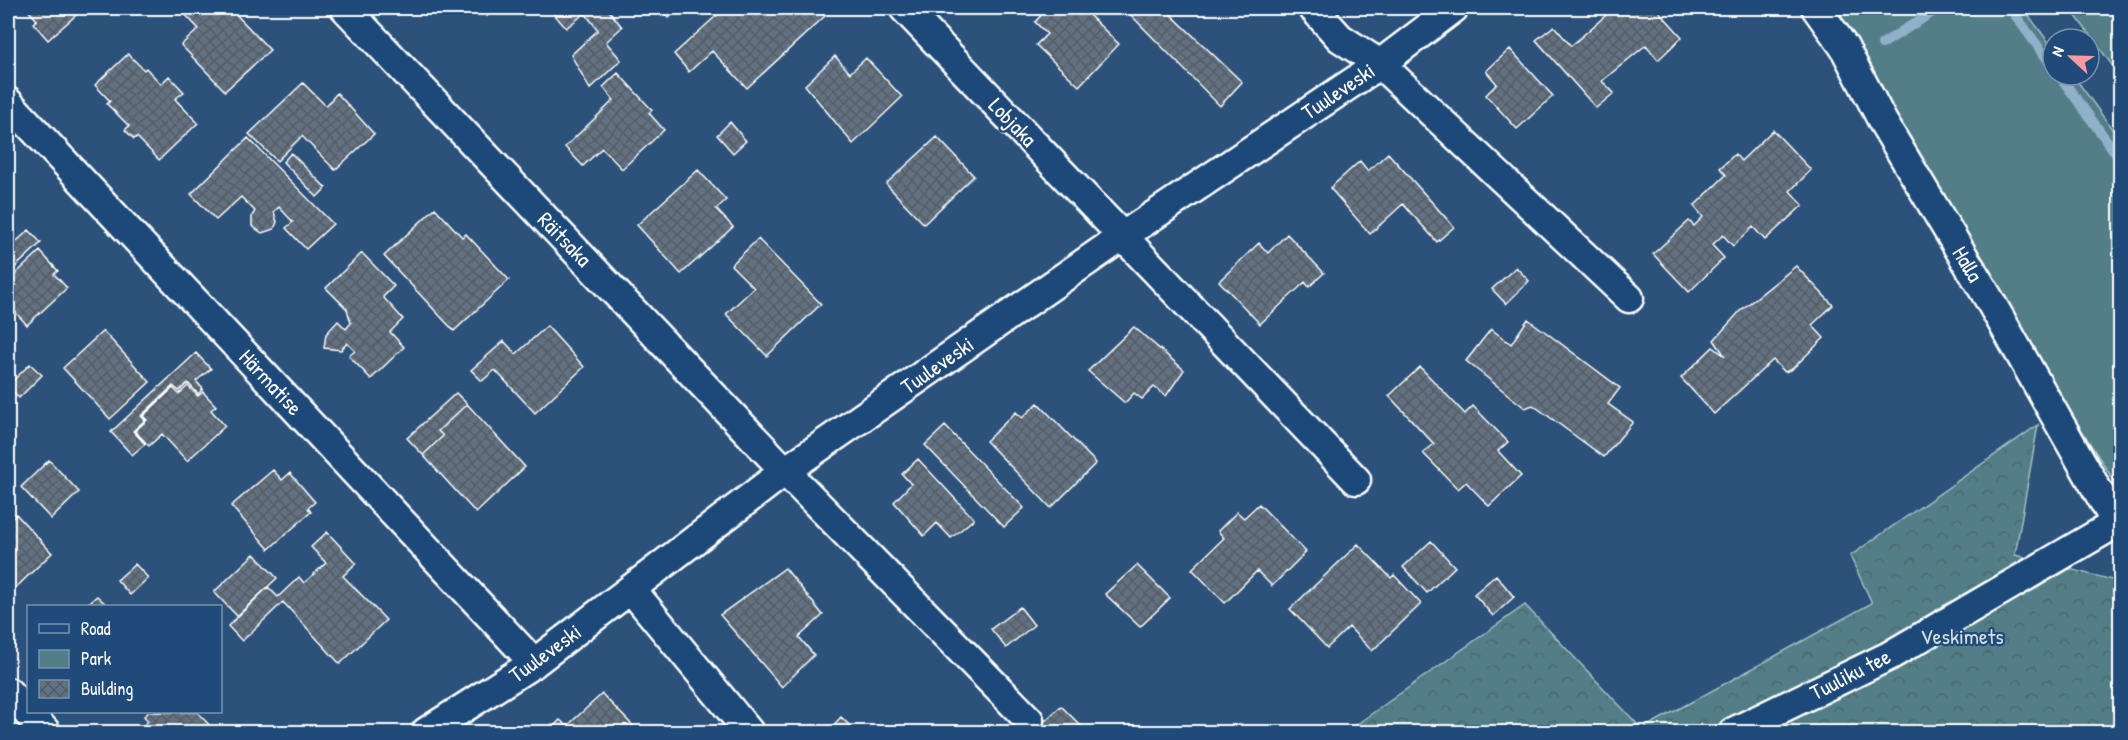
<svg xmlns="http://www.w3.org/2000/svg" width="2128" height="740" viewBox="0 0 2128 740" font-family="'Patrick Hand',sans-serif">
<defs>
<pattern id="forest-crowns" width="20" height="18" patternUnits="userSpaceOnUse" patternTransform="scale(1.5)"><rect width="20" height="18" fill="#527e87"/><path d="M2 6a3 3 0 1 1 6 0M12 15a3 3 0 1 1 6 0" fill="none" stroke="#4f656a"/></pattern>
<pattern id="building-cross-hatch" width="8" height="8" patternUnits="userSpaceOnUse" patternTransform="scale(1.5)"><rect width="8" height="8" fill="#627182"/><path d="M0 0l8 8M0 8l8-8" fill="none" stroke="#555b62"/></pattern>
</defs>
<rect width="100%" height="100%" fill="#2c527c"/>
<filter id="ink" filterUnits="userSpaceOnUse"><feTurbulence type="fractalNoise" baseFrequency=".0167" numOctaves="2"/><feDisplacementMap in="SourceGraphic" scale="12" xChannelSelector="R" yChannelSelector="G"/><feConvolveMatrix kernelMatrix="1 2 1 2 8 2 1 2 1" color-interpolation-filters="sRGB"/></filter>
<g filter="url(#ink)">
<path fill="#527e87" stroke="#a8bec3" stroke-width="1.5" d="M 1833,8 L 2023,8 L 2053,48 L 2053,75 L 2073,75 L 2120,140 L 2120,475 L 2112,478 L 2072,415 Z
M 2070,8 L 2120,8 L 2120,76 Z"/>
<path fill="url(#forest-crowns)" stroke="#a8bec3" stroke-width="1.5" d="M 2038,425 L 2015,555 L 2120,582 L 2120,732 L 1346,732 L 1525,605 L 1642,729 L 1872,603 L 1850,556 Z"/>
<g fill="none" stroke-linecap="round" stroke-linejoin="round">
<path stroke="#91b0c9" stroke-width="10" d="M 2010,8 L 2053,67
M 1882,44 L 1939,8
M 2059,75 L 2120,159"/>
</g>
<path fill="url(#building-cross-hatch)" stroke="#fff" stroke-width="1.5" d="M 26,8 L 84,8 L 48,40 L 33,23 L 37,20 Z
M 179,8 L 230,8 L 270,50 L 225,91 L 181,45 L 199,29 Z
M 478,8 L 496,8 L 487,16 Z
M 531,8 L 543,8 L 537,13 Z
M 560,8 L 607,8 L 622,27 L 606,42 L 621,60 L 590,89 L 571,55 L 598,30 L 585,13 L 566,28 L 553,13 Z
M 660,8 L 680,8 L 669,18 Z
M 725,8 L 818,8 L 825,16 L 747,88 L 712,51 L 689,72 L 674,54 Z
M 1039,8 L 1099,8 L 1090,16 L 1119,44 L 1079,86 L 1036,45 L 1047,34 L 1035,22 L 1044,12 Z
M 1124,8 L 1164,8 L 1242,82 L 1220,106 Z
M 1614,8 L 1656,8 L 1682,37 L 1658,60 L 1646,45 L 1602,81 L 1614,93 L 1596,108 L 1536,40 L 1554,26 L 1571,46 Z
M 1510,49 L 1553,96 L 1517,129 L 1486,95 L 1497,84 L 1486,71 Z
M 128,54 L 144,70 L 146,68 L 161,84 L 169,76 L 184,92 L 175,99 L 198,123 L 159,160 L 137,137 L 134,139 L 125,130 L 129,126 L 107,104 L 110,101 L 95,85 Z
M 835,56 L 850,73 L 866,58 L 902,97 L 853,144 L 805,85 Z
M 618,73 L 652,110 L 649,113 L 664,130 L 622,169 L 602,148 L 583,166 L 565,147 L 614,100 L 603,87 Z
M 303,83 L 326,106 L 337,93 L 374,134 L 335,170 L 302,136 L 277,161 L 249,134 Z
M 730,122 L 746,141 L 733,153 L 717,135 Z
M 1773,130 L 1811,170 L 1790,191 L 1803,205 L 1765,240 L 1753,227 L 1733,246 L 1723,235 L 1712,245 L 1724,258 L 1689,292 L 1653,254 L 1689,221 L 1694,226 L 1703,217 L 1694,206 L 1726,175 L 1720,168 L 1735,154 L 1741,161 Z
M 937,137 L 974,176 L 924,224 L 886,184 Z
M 248,138 L 333,224 L 306,249 L 286,228 L 293,222 L 279,207 L 274,212 L 277,222 L 274,229 L 262,233 L 252,226 L 252,216 L 255,211 L 241,197 L 216,220 L 191,194 Z
M 291,153 L 326,188 L 317,197 L 283,162 Z
M 1388,153 L 1454,227 L 1437,242 L 1403,204 L 1370,234 L 1330,188 L 1360,161 L 1368,171 Z
M 698,170 L 726,200 L 716,209 L 733,227 L 681,274 L 637,225 Z
M 435,208 L 462,237 L 466,234 L 509,280 L 454,331 L 384,256 Z
M 29,230 L 41,243 L 8,274 L 8,249 Z
M 1287,234 L 1324,273 L 1309,287 L 1305,282 L 1260,324 L 1219,281 L 1259,243 L 1268,253 Z
M 758,239 L 821,304 L 767,356 L 726,314 L 754,288 L 731,265 Z
M 40,251 L 58,271 L 54,274 L 67,288 L 27,325 L 8,304 L 8,281 Z
M 362,253 L 394,286 L 383,297 L 403,319 L 390,332 L 404,347 L 371,379 L 349,356 L 355,351 L 347,343 L 341,350 L 324,348 L 326,334 L 338,321 L 346,329 L 351,323 L 347,309 L 326,288 Z
M 1796,266 L 1833,305 L 1812,325 L 1824,338 L 1792,369 L 1785,372 L 1773,360 L 1714,414 L 1681,378 L 1713,347 L 1725,356 L 1714,340 L 1741,310 Z
M 1516,267 L 1529,281 L 1506,304 L 1492,289 Z
M 1528,319 L 1620,388 L 1608,404 L 1633,422 L 1604,457 L 1533,405 L 1525,408 L 1466,361 L 1491,329 L 1511,344 Z
M 547,326 L 584,367 L 535,413 L 495,370 L 482,381 L 471,370 L 504,341 L 516,354 Z
M 1134,327 L 1184,370 L 1166,396 L 1154,387 L 1142,399 L 1134,393 L 1125,403 L 1088,371 Z
M 103,331 L 150,382 L 110,419 L 63,368 Z
M 196,353 L 211,369 L 196,381 L 203,389 L 198,394 L 188,383 L 179,391 L 173,386 L 141,416 L 145,420 L 133,431 L 145,444 L 132,455 L 111,432 Z
M 30,364 L 42,375 L 19,398 L 8,386 Z
M 1420,367 L 1465,414 L 1473,406 L 1508,442 L 1498,451 L 1521,476 L 1489,506 L 1466,482 L 1458,489 L 1423,453 L 1434,444 L 1389,396 Z
M 188,386 L 198,396 L 203,392 L 216,406 L 211,410 L 225,426 L 187,461 L 162,434 L 149,446 L 135,431 L 147,420 L 143,416 L 173,388 L 179,394 Z
M 456,393 L 467,404 L 438,431 L 443,436 L 423,455 L 407,438 Z
M 1038,403 L 1096,463 L 1051,508 L 986,441 L 1016,412 L 1022,418 Z
M 467,404 L 525,467 L 476,513 L 423,455 L 443,436 L 438,431 Z
M 945,426 L 1024,508 L 1004,527 L 925,445 Z
M 918,459 L 974,519 L 951,538 L 937,523 L 924,536 L 894,502 L 911,484 L 902,474 Z
M 49,460 L 79,492 L 51,519 L 21,487 Z
M 273,470 L 282,480 L 290,473 L 315,502 L 308,508 L 311,512 L 269,549 L 231,506 Z
M 1259,504 L 1306,552 L 1272,586 L 1257,571 L 1225,603 L 1192,569 L 1224,538 L 1218,531 L 1237,512 L 1244,518 Z
M 16,514 L 52,553 L 9,594 L 8,523 Z
M 327,532 L 356,563 L 343,576 L 386,620 L 340,664 L 283,602 L 242,641 L 228,626 L 268,587 L 278,597 L 299,577 L 304,583 L 326,563 L 311,547 Z
M 1431,541 L 1455,567 L 1427,593 L 1403,567 Z
M 1358,544 L 1391,578 L 1394,575 L 1421,604 L 1372,651 L 1349,627 L 1327,648 L 1290,609 Z
M 254,554 L 277,578 L 237,616 L 214,592 Z
M 135,564 L 148,578 L 130,595 L 117,580 Z
M 1137,565 L 1170,598 L 1140,627 L 1105,594 Z
M 785,568 L 823,615 L 799,637 L 814,655 L 782,687 L 720,615 Z
M 1496,575 L 1514,597 L 1493,616 L 1474,594 Z
M 97,596 L 108,606 L 85,606 Z
M 1020,607 L 1034,625 L 1006,648 L 991,629 Z
M 602,694 L 639,732 L 548,732 L 560,720 L 567,726 Z
M 1061,706 L 1087,732 L 1033,732 Z
M 149,712 L 197,712 L 214,730 L 211,732 L 137,732 L 148,721 L 144,716 Z
M 841,717 L 856,732 L 827,732 Z
M 813,725 L 820,732 L 804,732 Z"/>
<g fill="none" stroke-linecap="round" stroke-linejoin="round">
<g stroke="#fff" stroke-width="33">
<path id="street" d="M 345,8 L 785,471 L 1029,720
M 904,8 L 1356,480
M 1313,8 L 1340,38 L 1380,64 L 1629,298
M 1816,8 L 1844,47 L 1883,122 L 1989,299 L 2116,523
M 8,102 L 534,663
M 631,589 L 749,732
M 8,692 L 46,732
M 426,732 L 534,663 L 785,471 L 1123,236 L 1380,64 L 1454,8
M 1733,732 L 1889,656 L 2120,521"/>
</g>
<use href="#street" stroke="#1f4a7a" stroke-width="28"/>
</g>
</g>
<g text-anchor="middle" stroke-width="4.5" stroke-linejoin="round" paint-order="stroke">
<g font-size="22" fill="#fff" stroke="#1f4a7a">
<text transform="translate(1338 91) rotate(-34)" y="8">Tuuleveski</text>
<text transform="translate(1013 122) rotate(46)" y="8">Lobjaka</text>
<text transform="translate(565 239) rotate(46)" y="8">Räitsaka</text>
<text transform="translate(1968 264) rotate(59)" y="8">Halla</text>
<text transform="translate(937 365) rotate(-35)" y="8">Tuuleveski</text>
<text transform="translate(271 382) rotate(47)" y="8">Härmatise</text>
<text transform="translate(545 653) rotate(-36)" y="8">Tuuleveski</text>
<text transform="translate(1850 674) rotate(-27)" y="8">Tuuliku tee</text>
</g>
<g font-size="22" fill="#d4dfe1" stroke="#1f4a7a">
<text x="1962" y="644">Veskimets</text>
</g>
</g>
<rect width="2128" height="740" fill="none" stroke="#1f4a7a" stroke-width="30"/>
<rect x="15" y="15" width="2098" height="710" fill="none" stroke="#fff" stroke-width="2" filter="url(#ink)"/>
<rect x="27" y="605" width="195" height="108" fill="#1f4a7a" stroke="#7992af" stroke-width="1.5"/>
<rect x="39" y="624" width="30" height="9" fill="#1f4a7a" stroke="#7992af" stroke-width="1.5"/>
<text x="81" y="635" font-size="18" fill="#ffffff">Road</text>
<rect x="39" y="650" width="30" height="18" fill="#527e87" stroke="#7992af" stroke-width="1.5"/>
<text x="81" y="665" font-size="18" fill="#ffffff">Park</text>
<rect x="39" y="680" width="30" height="18" fill="url(#building-cross-hatch)" stroke="#7992af" stroke-width="1.5"/>
<text x="81" y="695" font-size="18" fill="#ffffff">Building</text>
<g transform="translate(2071 57) rotate(292)"><circle r="28" fill="#1f4a7a" stroke="#7992af" stroke-width="1.5"/>
<path d="M0-4.5L10 22L0 15L-10 22Z" fill="#ff9aa2"/>
<text y="-9" font-size="16" font-weight="bold" text-anchor="middle" fill="#ffffff">N</text>
</g>
</svg>
